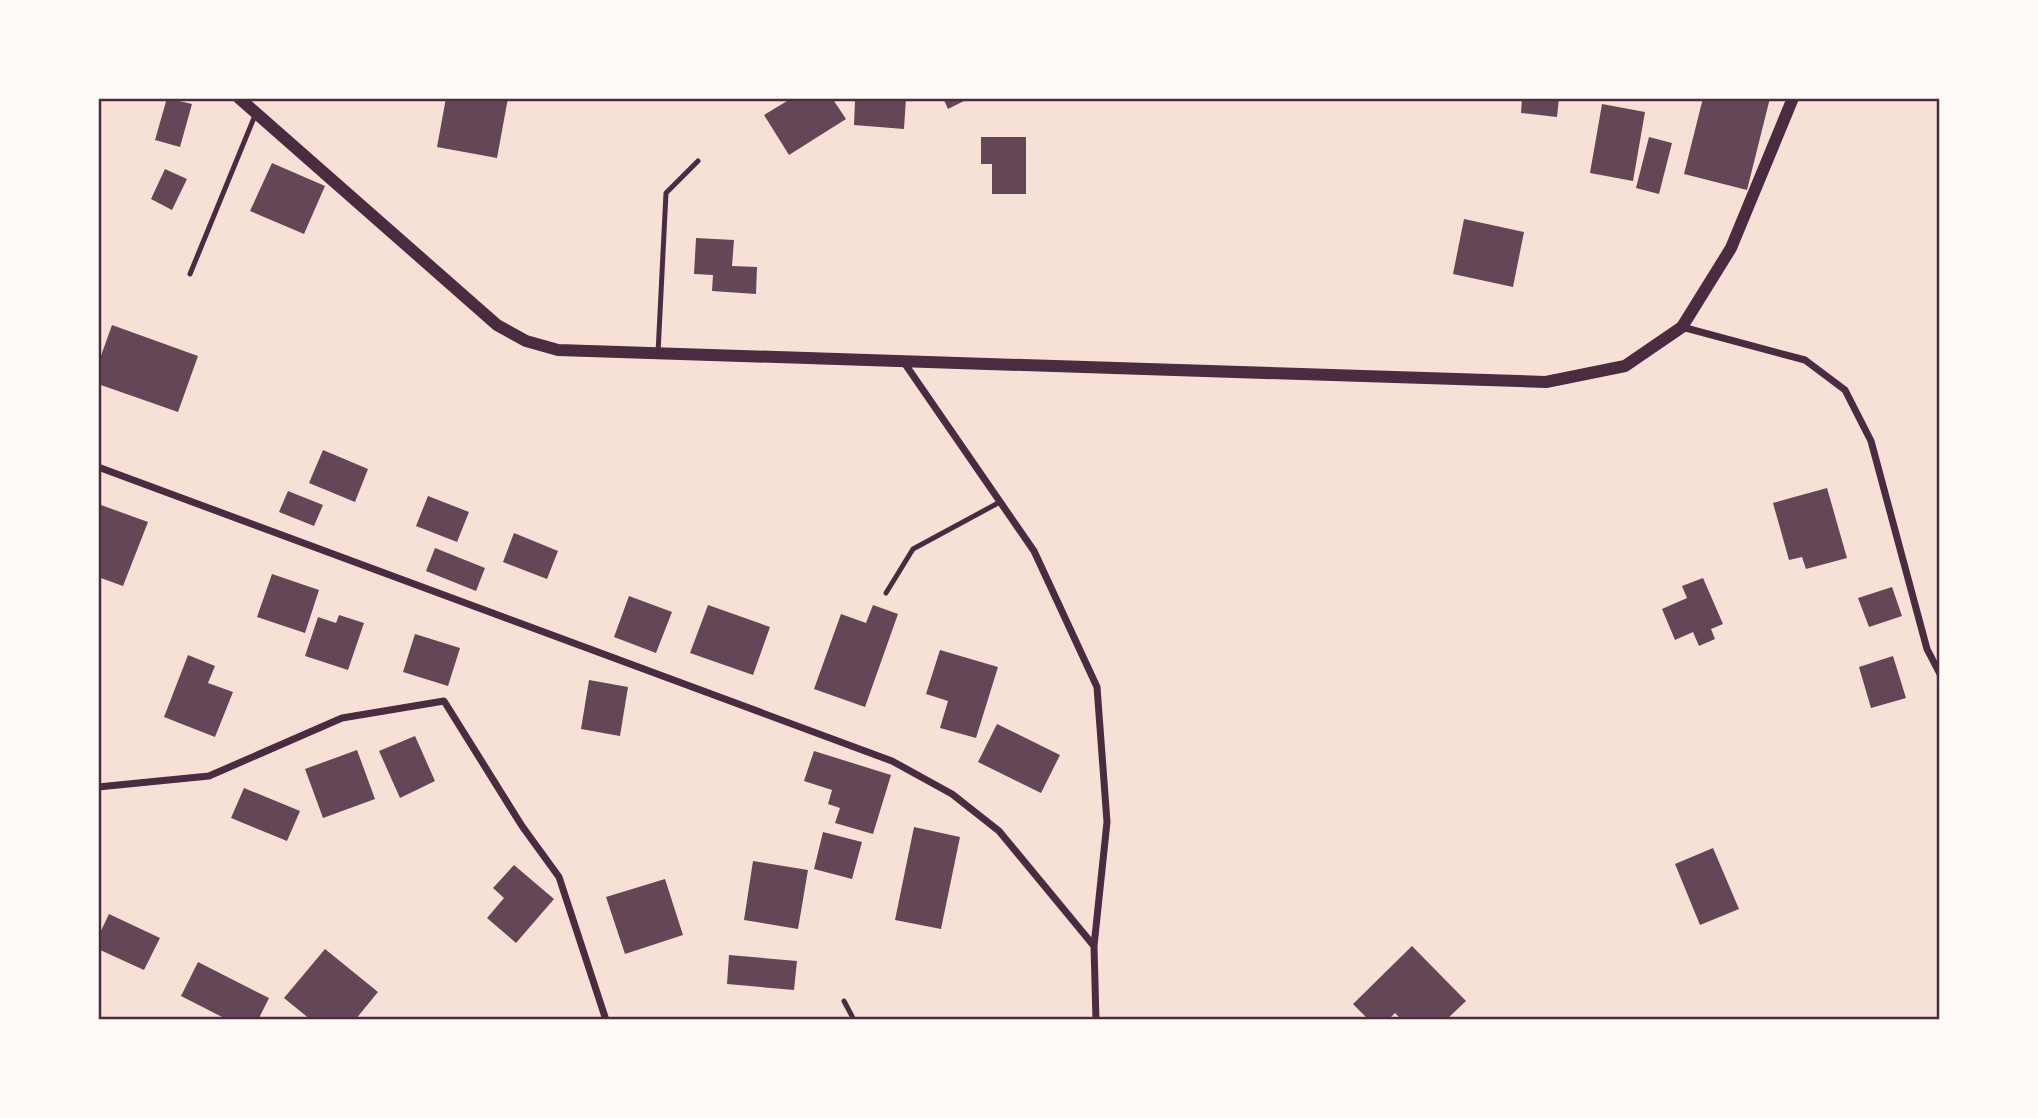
<svg xmlns="http://www.w3.org/2000/svg" width="2038" height="1118" viewBox="0 0 2038 1118" font-family="Helvetica,sans-serif">
<rect width="100%" height="100%" fill="#f7e1d7"/>
<path fill="#644757" d="M 167,98 L 192,104 L 180,147 L 155,140 Z
M 446,98 L 508,98 L 497,158 L 437,147 Z
M 792,98 L 832,98 L 846,119 L 789,155 L 764,115 Z
M 845,98 L 906,98 L 904,129 L 854,125 L 855,101 Z
M 943,98 L 970,98 L 948,109 Z
M 1522,98 L 1559,98 L 1557,117 L 1521,113 Z
M 1703,98 L 1770,98 L 1747,190 L 1684,174 Z
M 1602,104 L 1645,112 L 1633,181 L 1590,173 Z
M 981,137 L 1026,137 L 1026,194 L 992,194 L 992,164 L 981,164 Z
M 1649,137 L 1672,143 L 1659,194 L 1636,188 Z
M 272,163 L 325,186 L 304,234 L 250,211 Z
M 165,169 L 187,179 L 172,210 L 151,199 Z
M 1464,219 L 1524,232 L 1513,287 L 1453,274 Z
M 696,238 L 734,240 L 732,266 L 757,267 L 756,294 L 712,291 L 713,275 L 694,274 Z
M 112,325 L 198,356 L 178,412 L 98,384 L 98,364 Z
M 323,450 L 368,469 L 355,502 L 309,483 Z
M 1827,488 L 1847,558 L 1806,569 L 1802,557 L 1789,560 L 1773,503 Z
M 288,491 L 323,505 L 314,526 L 279,512 Z
M 428,496 L 469,512 L 457,542 L 416,526 Z
M 101,505 L 148,522 L 123,586 L 98,577 L 98,514 Z
M 514,533 L 558,551 L 547,579 L 503,562 Z
M 435,548 L 485,568 L 476,591 L 426,571 Z
M 272,574 L 319,590 L 305,633 L 257,617 Z
M 1703,578 L 1723,624 L 1711,629 L 1715,639 L 1699,646 L 1693,632 L 1675,640 L 1662,609 L 1687,598 L 1682,586 Z
M 1892,587 L 1902,616 L 1869,627 L 1858,598 Z
M 629,596 L 672,612 L 656,653 L 614,637 Z
M 708,605 L 770,627 L 753,675 L 690,653 Z
M 873,605 L 898,614 L 865,707 L 814,689 L 841,614 L 866,623 Z
M 339,615 L 364,623 L 348,670 L 305,656 L 318,617 L 336,623 Z
M 415,634 L 460,648 L 448,686 L 403,672 Z
M 940,650 L 998,667 L 976,738 L 940,728 L 948,701 L 926,694 Z
M 188,655 L 215,666 L 208,683 L 233,692 L 215,737 L 164,717 Z
M 1893,656 L 1906,698 L 1871,708 L 1859,667 Z
M 589,680 L 628,687 L 620,736 L 581,729 Z
M 997,724 L 1060,755 L 1041,793 L 978,762 Z
M 415,736 L 435,781 L 400,798 L 379,751 Z
M 357,750 L 375,799 L 323,818 L 305,769 Z
M 814,751 L 891,775 L 873,834 L 835,823 L 840,808 L 828,804 L 832,790 L 804,781 Z
M 244,788 L 300,811 L 287,841 L 231,818 Z
M 914,827 L 960,837 L 941,929 L 895,920 Z
M 823,832 L 862,842 L 852,879 L 814,869 Z
M 1713,848 L 1739,909 L 1700,925 L 1675,864 Z
M 753,861 L 808,870 L 798,929 L 744,920 Z
M 514,865 L 554,899 L 516,943 L 487,918 L 504,898 L 493,888 Z
M 665,879 L 683,935 L 625,954 L 606,897 Z
M 109,914 L 160,938 L 144,970 L 98,949 L 98,937 Z
M 1412,946 L 1466,1001 L 1446,1020 L 1402,1020 L 1395,1013 L 1388,1020 L 1369,1020 L 1353,1004 Z
M 325,949 L 378,992 L 355,1020 L 311,1020 L 284,998 Z
M 729,955 L 797,961 L 794,990 L 727,984 Z
M 198,962 L 269,998 L 258,1020 L 228,1020 L 181,996 Z"/>
<g fill="none" stroke-linecap="round" stroke-linejoin="round">
<path stroke="#4a2c40" stroke-width="5" d="M 190,274 L 256,113
M 658,353 L 666,193 L 698,161
M 886,593 L 913,549 L 1000,502
M 844,1001 L 854,1020"/>
<path stroke="#4a2c40" stroke-width="7" d="M 1682,327 L 1805,360 L 1845,390 L 1871,441 L 1927,649 L 1940,674
M 903,361 L 1034,551 L 1097,687 L 1107,822 L 1094,946 L 1096,1020
M 98,467 L 892,761 L 952,794 L 999,831 L 1094,946
M 98,787 L 209,776 L 342,718 L 444,701 L 522,826 L 559,877 L 606,1020"/>
<path stroke="#4a2c40" stroke-width="12" d="M 239,98 L 497,325 L 526,341 L 558,350 L 1546,382 L 1625,366 L 1682,327 L 1731,248 L 1793,98"/>
</g>
<rect width="2038" height="1118" fill="none" stroke="#fffaf5" stroke-width="200"/>
<rect x="100" y="100" width="1838" height="918" fill="none" stroke="#4a2c40" stroke-width="2.5"/>
</svg>
